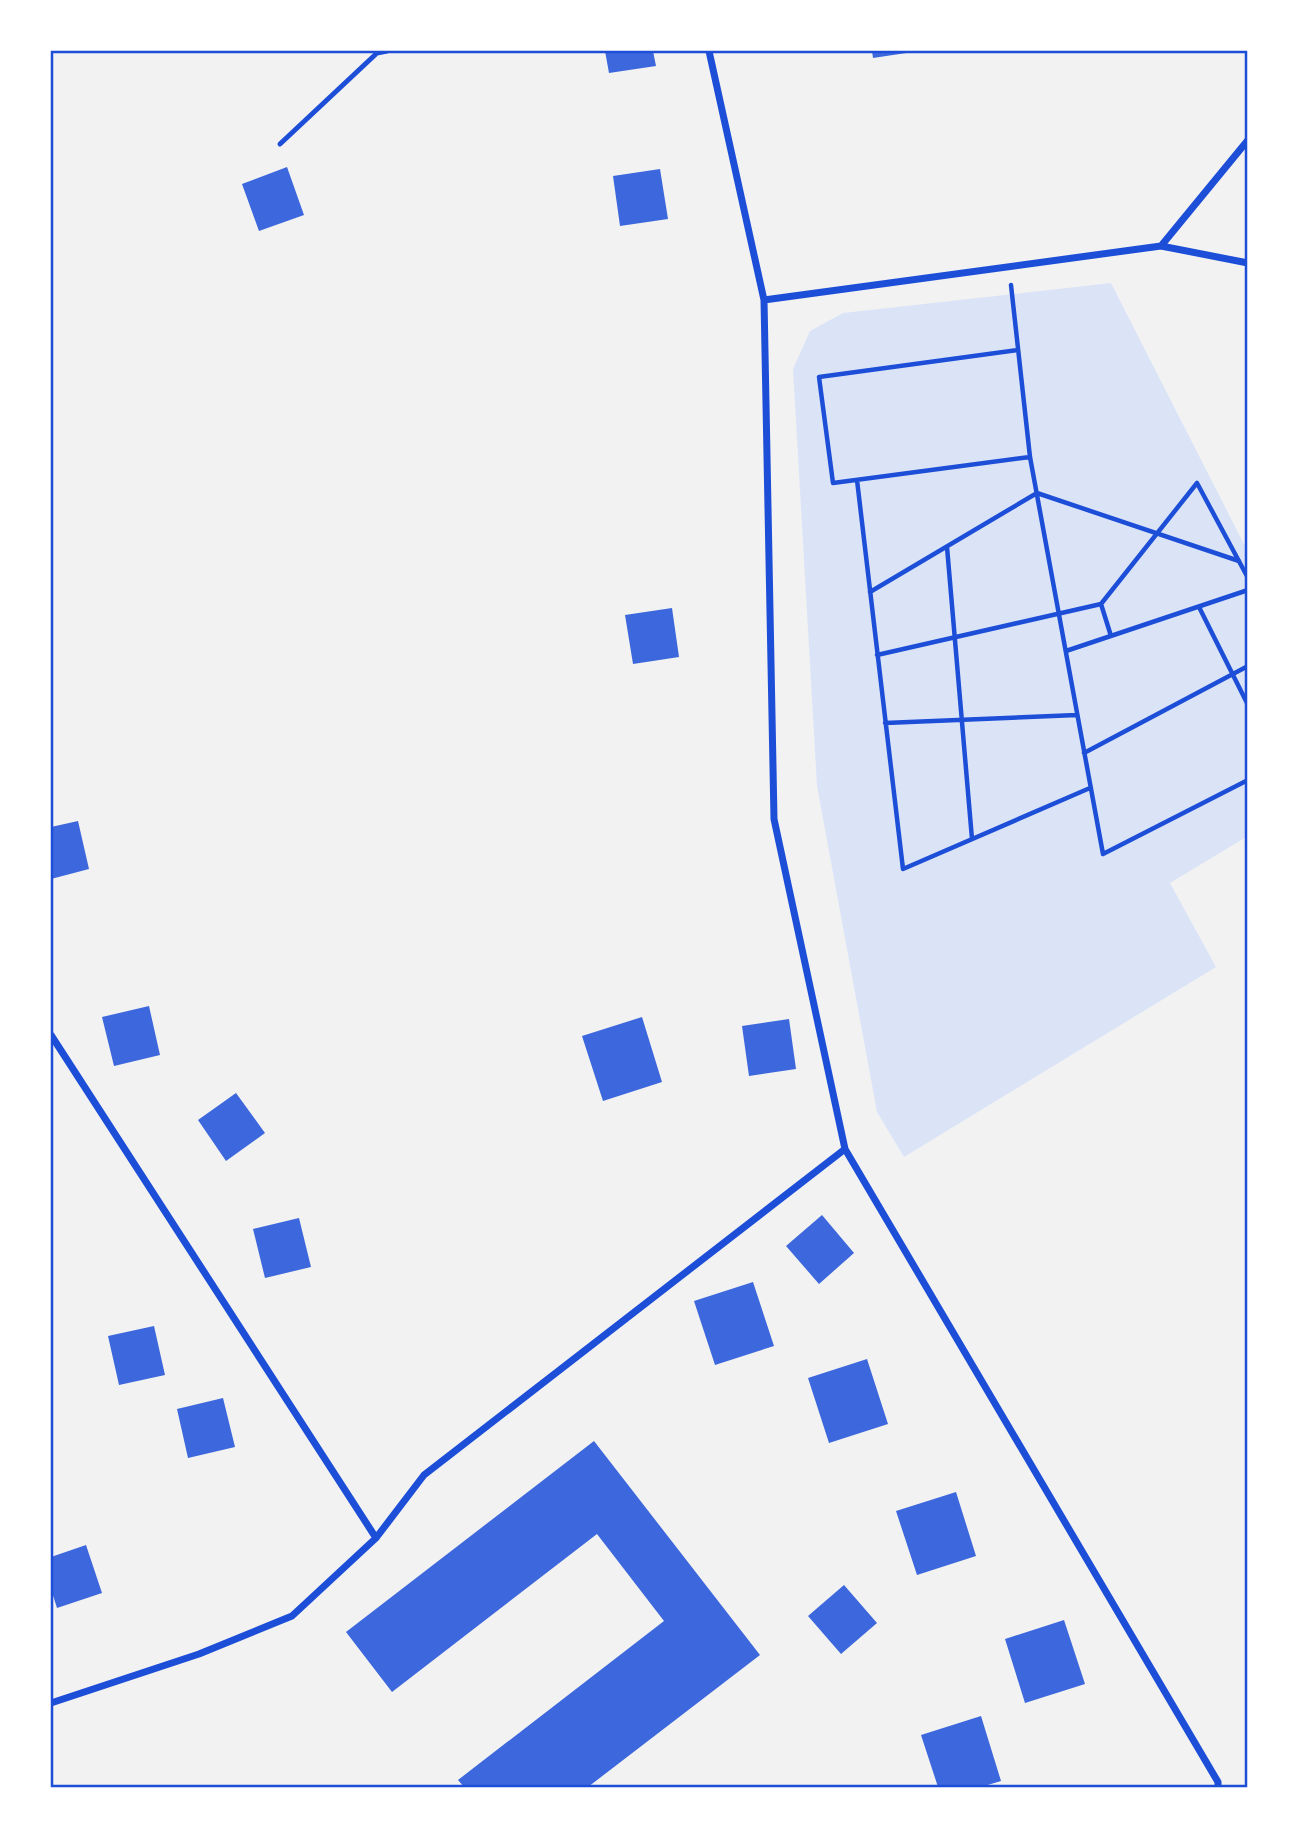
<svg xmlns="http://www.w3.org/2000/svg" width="1299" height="1838" viewBox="0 0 1299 1838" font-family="'PT Sans',sans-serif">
<rect width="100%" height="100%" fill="#f2f2f2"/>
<path fill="#dbe4f7" d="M 1111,283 L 1248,552 L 1248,836 L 1170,883 L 1216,967 L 904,1157 L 877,1112 L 817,786 L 793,369 L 810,331 L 843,313 Z"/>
<path fill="#3d67dc" d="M 605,51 L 653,51 L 656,66 L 609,73 Z
M 872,51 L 913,51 L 913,52 L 873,58 Z
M 287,167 L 304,215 L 259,231 L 242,184 Z
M 660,169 L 668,219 L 620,226 L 613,176 Z
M 672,608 L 679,657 L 633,664 L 625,615 Z
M 78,821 L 89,869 L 51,879 L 51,827 Z
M 149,1006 L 160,1055 L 114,1066 L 102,1017 Z
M 642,1017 L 662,1082 L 603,1101 L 582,1036 Z
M 789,1019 L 796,1069 L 749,1076 L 742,1026 Z
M 236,1093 L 265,1133 L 226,1161 L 198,1120 Z
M 822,1215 L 854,1253 L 819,1284 L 786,1246 Z
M 299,1218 L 311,1267 L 265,1278 L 253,1229 Z
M 753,1282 L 774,1346 L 715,1365 L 694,1301 Z
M 154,1326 L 165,1375 L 119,1385 L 108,1336 Z
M 867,1359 L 888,1424 L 829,1443 L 808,1378 Z
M 223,1398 L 235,1447 L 188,1458 L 177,1409 Z
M 594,1441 L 760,1655 L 588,1787 L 464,1787 L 458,1780 L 664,1621 L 597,1534 L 392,1692 L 346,1632 Z
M 956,1492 L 976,1556 L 917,1575 L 896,1511 Z
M 86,1545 L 102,1593 L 57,1608 L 51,1589 L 51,1557 Z
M 844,1585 L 877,1623 L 841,1654 L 808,1616 Z
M 1064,1620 L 1085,1684 L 1025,1703 L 1005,1639 Z
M 981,1716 L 1001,1781 L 981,1787 L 938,1787 L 921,1735 Z"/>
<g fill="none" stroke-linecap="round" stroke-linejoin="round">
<path stroke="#1d4ed8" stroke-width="4.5" d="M 1011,285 L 1030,457 L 1103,854 L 1248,780
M 1018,350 L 819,377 L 833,483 L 1030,457
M 857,480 L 903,869 L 1090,788
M 947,547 L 972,839
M 870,592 L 1037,493 L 1239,561
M 1101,604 L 1111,636
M 1199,607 L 1248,705
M 1066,651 L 1248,590
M 877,655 L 1101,604 L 1197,483 L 1248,578
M 885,723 L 1077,715
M 1084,753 L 1248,666"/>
<path stroke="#1d4ed8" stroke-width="5" d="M 280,144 L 377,53 L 387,51"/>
<path stroke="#1d4ed8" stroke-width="7" d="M 709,51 L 764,300 L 774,819 L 845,1149 L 1218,1782 L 1218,1787
M 1161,246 L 1248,263
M 764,300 L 1161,246 L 1248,140
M 51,1035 L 376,1538
M 51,1703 L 199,1654 L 292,1616 L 376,1538 L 424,1475 L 845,1149"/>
</g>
<rect width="1299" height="1838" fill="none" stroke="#ffffff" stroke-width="105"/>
<rect x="52" y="52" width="1194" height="1734" fill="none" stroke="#1d4ed8" stroke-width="2.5"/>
</svg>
